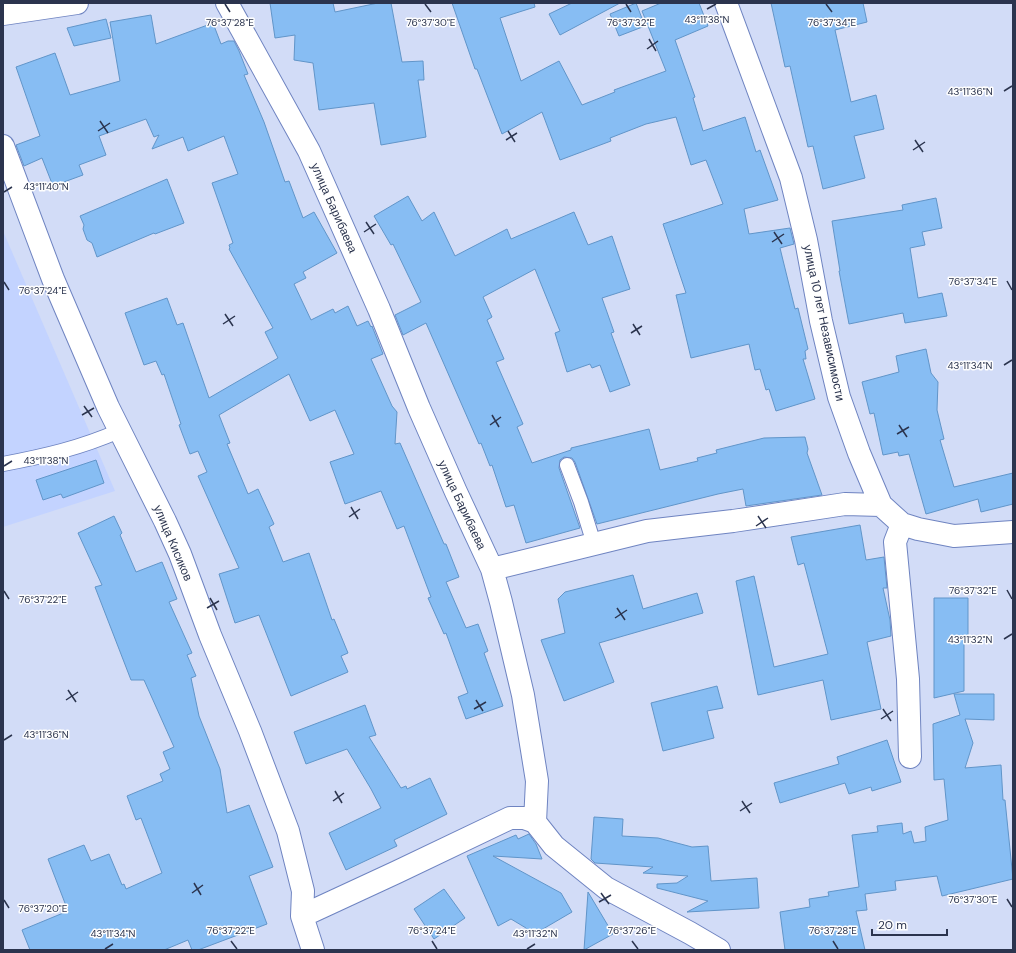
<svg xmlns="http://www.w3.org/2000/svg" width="1016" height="953" viewBox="0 0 1016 953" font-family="'DM Sans',sans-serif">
<rect width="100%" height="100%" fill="#d2dcf7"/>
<path fill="#c3d3ff" d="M 3,231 L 115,491 L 3,527 Z"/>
<path fill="#87bdf3" stroke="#6195c9" d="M 270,3 L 333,3 L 335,12 L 378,3 L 391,3 L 402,62 L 423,61 L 424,80 L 418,80 L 426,137 L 381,145 L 374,103 L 319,110 L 313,63 L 294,60 L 295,35 L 275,38 Z
M 452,3 L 534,3 L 535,7 L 500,18 L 521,81 L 559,61 L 582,105 L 615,92 L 614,90 L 666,71 L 642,11 L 661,3 L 699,3 L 708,26 L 675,40 L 695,97 L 693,98 L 703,131 L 745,117 L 756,152 L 760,150 L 778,200 L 744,209 L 749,234 L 790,228 L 794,244 L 780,248 L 795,309 L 798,308 L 808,349 L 805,351 L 806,359 L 803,359 L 815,399 L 776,411 L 769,389 L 766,390 L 760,369 L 755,370 L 749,344 L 691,358 L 676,295 L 686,293 L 663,224 L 723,204 L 706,160 L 691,165 L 676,117 L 646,124 L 610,138 L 611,141 L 560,160 L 542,112 L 502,134 L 477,69 L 475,69 Z
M 572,3 L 620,3 L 560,35 L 549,14 Z
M 636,3 L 645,26 L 619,36 L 610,14 Z
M 771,3 L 863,3 L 867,22 L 835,30 L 851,102 L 876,95 L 884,129 L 854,136 L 865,178 L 823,189 L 813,146 L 808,147 L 790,66 L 785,67 Z
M 151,15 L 156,44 L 213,23 L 221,44 L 228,41 L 234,41 L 239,51 L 248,74 L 244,75 L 264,122 L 285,182 L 289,181 L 303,218 L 314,212 L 337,253 L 303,272 L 306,278 L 294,284 L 311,320 L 333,309 L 335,313 L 348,306 L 357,326 L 368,321 L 371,327 L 372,326 L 383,354 L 371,359 L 392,406 L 397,412 L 395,444 L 400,443 L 444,544 L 446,544 L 459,577 L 446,582 L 466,628 L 478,624 L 488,651 L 484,653 L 503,706 L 466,719 L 458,697 L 468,693 L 446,633 L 444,634 L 428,598 L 431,597 L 404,526 L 397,529 L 381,491 L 345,504 L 330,462 L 354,454 L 335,410 L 310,421 L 289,374 L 219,415 L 230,443 L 227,444 L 248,494 L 258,489 L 274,524 L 269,527 L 283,562 L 309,553 L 332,620 L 334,619 L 348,653 L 341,656 L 348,672 L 291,696 L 259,615 L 235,623 L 219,574 L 239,568 L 198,476 L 207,472 L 198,451 L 190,454 L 179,425 L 181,424 L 164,374 L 162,375 L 156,361 L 144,365 L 125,313 L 167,298 L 177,325 L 183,323 L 209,398 L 278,358 L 265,332 L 273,328 L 229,249 L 230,248 L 229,245 L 233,243 L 212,183 L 238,174 L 224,136 L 188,151 L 183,137 L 152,149 L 159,135 L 154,137 L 146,119 L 99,136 L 106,155 L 79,165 L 83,175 L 53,186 L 42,158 L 24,166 L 16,145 L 40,136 L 16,67 L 55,53 L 70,95 L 120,81 L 110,22 Z
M 106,19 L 111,38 L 74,46 L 67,28 Z
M 167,179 L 184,223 L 155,234 L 154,233 L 97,257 L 92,243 L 87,240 L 83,229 L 84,225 L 80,216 Z
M 408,196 L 422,221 L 434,212 L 455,256 L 507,229 L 511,239 L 574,212 L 588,245 L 612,236 L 630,289 L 602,298 L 614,332 L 611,333 L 630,385 L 610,392 L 600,365 L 592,368 L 590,364 L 567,372 L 555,333 L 560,331 L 535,269 L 483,297 L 492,317 L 487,320 L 504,359 L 496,362 L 523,424 L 517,427 L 532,463 L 571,450 L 571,448 L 649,429 L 660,470 L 698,461 L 697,458 L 717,453 L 716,450 L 764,438 L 805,437 L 808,449 L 807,453 L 822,495 L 746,506 L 743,489 L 718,494 L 597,524 L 575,462 L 572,458 L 564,457 L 560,460 L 559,468 L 580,528 L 526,543 L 514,505 L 506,507 L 492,465 L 490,466 L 481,443 L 479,444 L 426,323 L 403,335 L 395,315 L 421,302 L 393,244 L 391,245 L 374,216 Z
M 936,198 L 942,228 L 922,232 L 925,245 L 910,248 L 918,298 L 942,293 L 947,316 L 905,323 L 903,313 L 849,324 L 839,271 L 840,271 L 832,221 L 903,210 L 902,205 Z
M 926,349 L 931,373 L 938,382 L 937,410 L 944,439 L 940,440 L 954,487 L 1013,473 L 1013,504 L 981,512 L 978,499 L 926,514 L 909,454 L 899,456 L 898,452 L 883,455 L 874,413 L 870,414 L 862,382 L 899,372 L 896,356 Z
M 96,460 L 104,483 L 63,498 L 61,494 L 43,500 L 36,480 Z
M 114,516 L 122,533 L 120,535 L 136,572 L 162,562 L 177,599 L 169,602 L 192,653 L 187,655 L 196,676 L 191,678 L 199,716 L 220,769 L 227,813 L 249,805 L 273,867 L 249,876 L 267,924 L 198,950 L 192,950 L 188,940 L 164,950 L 30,950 L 22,930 L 68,911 L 48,859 L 84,845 L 91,861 L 109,854 L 122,885 L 124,884 L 126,889 L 162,873 L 141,818 L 136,820 L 127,796 L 163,781 L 160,774 L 170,769 L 163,752 L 174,747 L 144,680 L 131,680 L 95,587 L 102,585 L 78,533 Z
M 860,525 L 866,560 L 884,557 L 887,588 L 883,588 L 890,620 L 891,636 L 867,642 L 881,709 L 831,720 L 823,680 L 758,695 L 736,581 L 754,576 L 774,667 L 828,654 L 804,563 L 798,565 L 791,537 Z
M 633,575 L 643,609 L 697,593 L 703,613 L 599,643 L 614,682 L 564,701 L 541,640 L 565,633 L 558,599 L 565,592 Z
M 934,598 L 968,598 L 968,637 L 964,637 L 964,691 L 934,698 Z
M 717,686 L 723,708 L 707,711 L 714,738 L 663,751 L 651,703 Z
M 954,694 L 994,694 L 994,720 L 965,719 L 973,743 L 965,768 L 1001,765 L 1003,800 L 1005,800 L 1013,879 L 942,896 L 937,876 L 895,881 L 896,890 L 865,894 L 867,910 L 856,911 L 865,950 L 785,950 L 780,912 L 810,907 L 809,899 L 829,896 L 828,892 L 859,887 L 852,835 L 878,832 L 877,826 L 902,823 L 903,834 L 911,831 L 914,843 L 926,841 L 925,827 L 948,820 L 944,779 L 934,780 L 933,724 L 960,715 Z
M 365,705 L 376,735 L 369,737 L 401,788 L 406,786 L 407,789 L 430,778 L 447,814 L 394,840 L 397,846 L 346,870 L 329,833 L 381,808 L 371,789 L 347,749 L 306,764 L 294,732 Z
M 887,740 L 901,782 L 872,791 L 871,787 L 849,794 L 845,783 L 780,803 L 774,783 L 839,764 L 837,757 Z
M 594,817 L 623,819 L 622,836 L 658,838 L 692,847 L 708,846 L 711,881 L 757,878 L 759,908 L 687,912 L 708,901 L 657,888 L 657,884 L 677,883 L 688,876 L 643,873 L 653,867 L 595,863 L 591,859 Z
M 529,834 L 536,844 L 542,859 L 493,856 L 561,893 L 572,912 L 531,936 L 526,928 L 511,919 L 498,926 L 467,856 L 516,835 L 518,839 Z
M 444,889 L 465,918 L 434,939 L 414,909 Z
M 588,892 L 613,934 L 584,950 Z"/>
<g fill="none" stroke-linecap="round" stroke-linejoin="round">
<g stroke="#6f84c1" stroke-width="16">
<path id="service" d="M 3,464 C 45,456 80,448 119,431
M 567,465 L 581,502 L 594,544"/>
</g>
<g stroke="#6f84c1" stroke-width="24">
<path id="minor" d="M 227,3 L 309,151 L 379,309 L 419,408 L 456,492 L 492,569 L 501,602 L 523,695 L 532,750 L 537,781 L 535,822 L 554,846 L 606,888 L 690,933 L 719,950
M 726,3 L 791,178 L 806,240 L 821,321 L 839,397 L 859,453 L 881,505 L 902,524 L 918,529 L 954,536 L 1013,532
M 3,14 L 77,3
M 3,146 L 53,279 L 108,407 L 165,521 L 180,554 L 210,635 L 250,731 L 288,831 L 303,891 L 302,916 L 313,950
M 902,524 L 895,542 L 908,679 L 910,757
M 492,569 L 647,531 L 733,521 L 845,504 L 881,505
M 302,916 L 397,872 L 510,818 L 524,818 L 535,822"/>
</g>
<use href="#service" stroke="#fff" stroke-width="14"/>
<use href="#minor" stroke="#fff" stroke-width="22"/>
</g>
<path fill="none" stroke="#2b344e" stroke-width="1.5" d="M 225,4 L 230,12M 425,4 L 431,12M 626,4 L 631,12M 826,4 L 832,12M 707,9 L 716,4M 649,39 L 656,51M 647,49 L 658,41M 1004,91 L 1012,86M 100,121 L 108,133M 98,131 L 110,123M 508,131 L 515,142M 506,140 L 517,133M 915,140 L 923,152M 913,150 L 925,142M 4,192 L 12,187M 366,222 L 374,234M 364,232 L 376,224M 774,232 L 782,244M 772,242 L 784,234M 1007,281 L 1012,290M 4,282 L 9,290M 225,314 L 233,326M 223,324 L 235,316M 633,324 L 640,335M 631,333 L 642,326M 1004,365 L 1012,360M 84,406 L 92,417M 82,415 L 94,408M 492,415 L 499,427M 490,425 L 501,417M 899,425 L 907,437M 897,434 L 909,427M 4,466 L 12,461M 351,507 L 358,519M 758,516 L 766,528M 349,517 L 360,509M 756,526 L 768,518M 1007,590 L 1012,599M 4,591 L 9,599M 210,598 L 217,610M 207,608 L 219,601M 617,608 L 625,620M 615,618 L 627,610M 1004,639 L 1012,634M 68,690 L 76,702M 66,700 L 78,692M 476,700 L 483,711M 474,709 L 486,702M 883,709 L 891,721M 881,719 L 893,711M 4,740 L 12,735M 335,791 L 342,803M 333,801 L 344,793M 742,801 L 750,813M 740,811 L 752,803M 194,883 L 201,895M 192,893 L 203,885M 601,893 L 609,904M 1007,899 L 1012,907M 4,900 L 9,908M 599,902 L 611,895M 231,941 L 237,949M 432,941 L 437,949M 632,941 L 638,949M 833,941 L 838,949M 105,949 L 113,944M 527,949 L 535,944"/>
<g text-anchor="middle" stroke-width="3" stroke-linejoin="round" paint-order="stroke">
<g font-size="12" fill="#2b344e" stroke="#fefefe">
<text transform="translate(334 208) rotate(66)" y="4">улица Барибаева</text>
<text transform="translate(824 323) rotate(78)" y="4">улица 10 лет Независимости</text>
<text transform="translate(462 505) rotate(65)" y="4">улица Барибаева</text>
<text transform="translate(173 543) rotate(67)" y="4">улица Кисиков</text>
</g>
</g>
<g font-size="10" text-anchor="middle" fill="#2b344e" stroke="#fefefe" stroke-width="3" stroke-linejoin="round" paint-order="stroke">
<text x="707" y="23">43°11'38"N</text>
<text x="230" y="26">76°37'28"E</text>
<text x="431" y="26">76°37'30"E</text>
<text x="631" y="26">76°37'32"E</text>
<text x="832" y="26">76°37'34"E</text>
<text x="970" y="95">43°11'36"N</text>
<text x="46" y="190">43°11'40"N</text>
<text x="973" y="285">76°37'34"E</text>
<text x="43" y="294">76°37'24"E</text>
<text x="970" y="369">43°11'34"N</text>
<text x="46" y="464">43°11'38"N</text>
<text x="973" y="594">76°37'32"E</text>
<text x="43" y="603">76°37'22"E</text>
<text x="970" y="643">43°11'32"N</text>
<text x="46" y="738">43°11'36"N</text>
<text x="973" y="903">76°37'30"E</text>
<text x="43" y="912">76°37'20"E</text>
<text x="231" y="934">76°37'22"E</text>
<text x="432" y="934">76°37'24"E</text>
<text x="632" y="934">76°37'26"E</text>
<text x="833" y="934">76°37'28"E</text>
<text x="113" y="937">43°11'34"N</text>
<text x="535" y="937">43°11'32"N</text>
</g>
<rect width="1016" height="953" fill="none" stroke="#2b344e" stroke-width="8"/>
<path d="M872 929v6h75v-6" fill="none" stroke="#2b344e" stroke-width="2"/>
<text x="878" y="929" font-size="12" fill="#2b344e" stroke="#fefefe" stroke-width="3" paint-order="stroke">20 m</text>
</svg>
